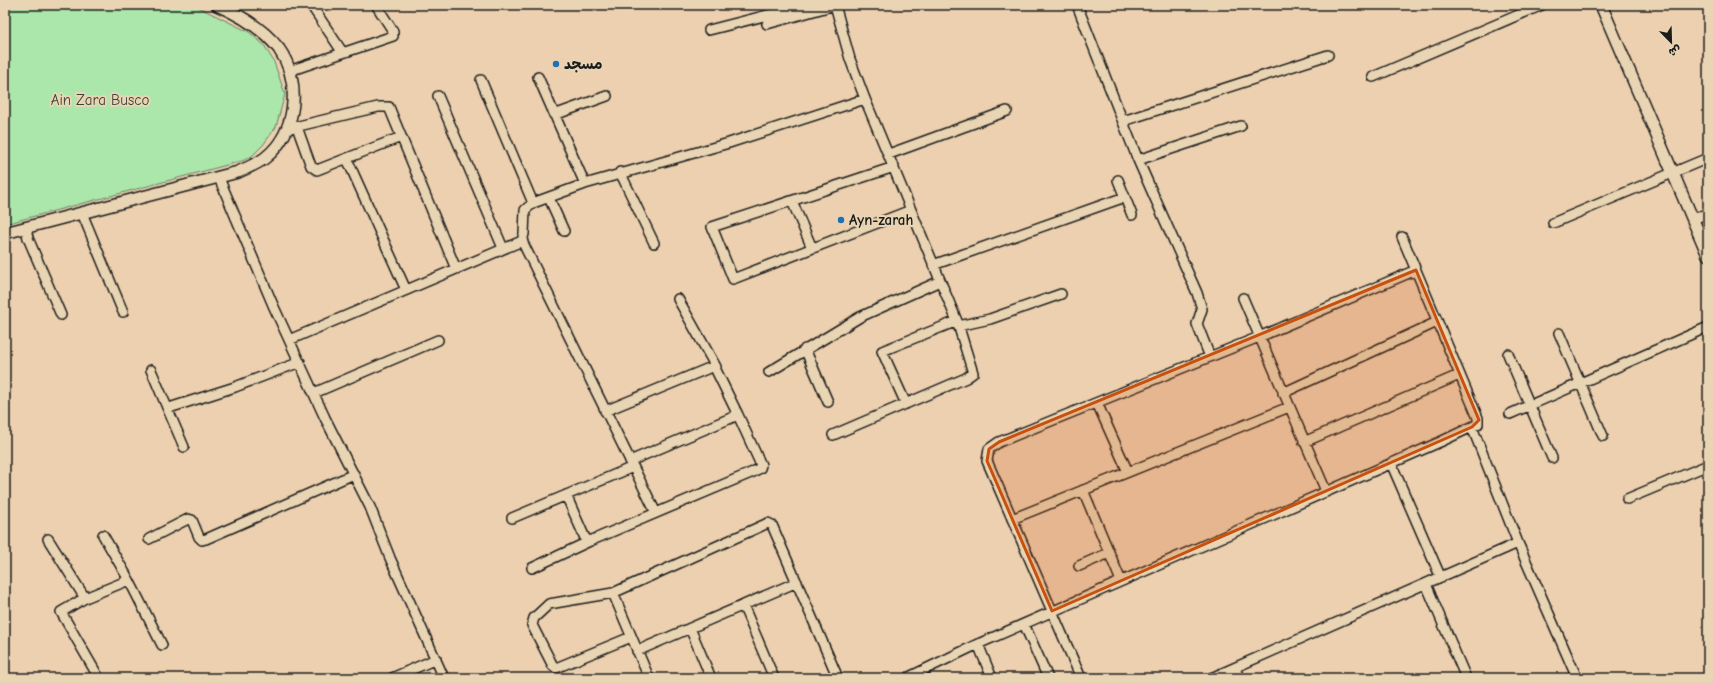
<svg xmlns="http://www.w3.org/2000/svg" width="1713" height="683" viewBox="0 0 1713 683" font-family="'Comic Neue','Playpen Sans Arabic',sans-serif">
<rect width="100%" height="100%" fill="#edd0af"/>
<filter id="ink" filterUnits="userSpaceOnUse"><feTurbulence type="fractalNoise" baseFrequency=".025" numOctaves="2"/><feDisplacementMap in="SourceGraphic" scale="8" xChannelSelector="R" yChannelSelector="G"/><feConvolveMatrix kernelMatrix="1 2 1 2 8 2 1 2 1" color-interpolation-filters="sRGB"/></filter>
<g filter="url(#ink)">
<path fill="#abe6ab" stroke="#648164" d="M 5,5 L 194,5 L 249,32 L 264,45 L 274,62 L 285,94 L 276,127 L 263,145 L 252,156 L 242,161 L 5,224 Z"/>
<g fill="none" stroke-linecap="round" stroke-linejoin="round">
<g stroke="#1c1c1c" stroke-width="12">
<path id="minor" d="M 311,5 L 343,53
M 1077,5 L 1138,160 L 1241,126
M 767,24 L 835,5
M 709,30 L 807,5
M 289,71 L 393,36 L 393,31 L 376,5
M 538,77 L 585,184
M 1373,77 L 1542,5
M 481,80 L 533,203
M 438,96 L 503,248
M 554,115 L 607,96
M 1123,121 L 1328,55
M 297,127 L 311,166 L 317,170 L 401,137
M 286,129 L 378,107 L 389,107 L 456,269
M 889,154 L 1007,111
M 347,159 L 406,290
M 1138,160 L 1197,293 L 1202,309 L 1197,324 L 1210,357
M 894,167 L 712,227 L 733,279 L 911,210
M 620,172 L 654,243
M 219,178 L 273,305 L 325,418 L 370,507 L 390,558 L 444,678
M 1118,180 L 1132,215
M 549,198 L 564,231
M 792,201 L 812,248
M 82,213 L 123,312
M 1693,219 L 1708,213
M 1553,223 L 1708,158
M 26,228 L 28,238 L 61,315
M 933,265 L 1125,197
M 1243,298 L 1326,491
M 678,299 L 716,367
M 958,326 L 990,319 L 1061,294
M 1559,333 L 1603,436
M 289,340 L 522,241
M 805,349 L 828,402
M 1508,354 L 1552,458
M 151,370 L 184,447
M 769,372 L 860,317 L 940,281
M 314,393 L 438,340
M 1283,393 L 1437,322
M 1097,403 L 1128,472
M 906,404 L 882,351 L 957,321
M 169,408 L 235,387 L 300,362
M 605,411 L 714,366 L 738,415
M 1510,414 L 1708,327
M 1472,427 L 1518,543 L 1577,678
M 833,435 L 966,378 L 973,373 L 957,321 L 865,99 L 850,59 L 835,5
M 1304,442 L 1459,375
M 1391,463 L 1441,578
M 1083,490 L 1121,581
M 566,495 L 585,538 L 590,541
M 1627,499 L 1708,465
M 656,513 L 522,241 L 524,234 L 525,210 L 533,203 L 585,184 L 729,143 L 865,99
M 512,518 L 633,467
M 1012,519 L 1289,407
M 48,539 L 85,598
M 149,539 L 188,519 L 192,520 L 199,537 L 202,540 L 206,539 L 354,474
M 1079,566 L 1109,553
M 532,568 L 590,541 L 753,472 L 760,468 L 761,465 L 738,415 L 630,461
M 129,580 L 162,645
M 1426,584 L 1466,678
M 613,593 L 549,604 L 534,618 L 532,625 L 553,666 L 556,668 L 631,637
M 743,605 L 774,678
M 1024,624 L 1048,678
M 690,628 L 711,678
M 978,644 L 992,678
M 637,651 L 797,582
M 1235,668 L 1239,678
M 99,678 L 61,612 L 85,598 L 129,580 L 103,535
M 392,678 L 436,659
M 649,678 L 613,593 L 768,523 L 772,525 L 838,678
M 907,678 L 978,644 L 1440,442 L 1478,424 L 1478,418 L 1402,237
M 1081,678 L 991,470 L 987,461 L 989,449 L 999,442 L 1259,337 L 1416,270
M 1211,678 L 1518,543"/>
</g>
<g stroke="#1c1c1c" stroke-width="14">
<path id="major" d="M 1601,5 L 1708,255
M 5,233 L 238,172 C 247,168 257,164 265,158 C 297,133 302,82 279,49 C 263,28 240,15 217,5"/>
</g>
<use href="#minor" stroke="#e9d5b3" stroke-width="9"/>
<use href="#major" stroke="#e9d5b3" stroke-width="11"/>
</g>
</g>
<path fill="#c9500e" fill-opacity="0.2" stroke="#c9500e" stroke-width="3" stroke-linejoin="round" d="M 1416,270 L 1479,420 L 1472,427 L 1052,611 L 991,470 L 987,461 L 989,449 L 999,442 Z"/>
<g fill="#1f6fb2" stroke="#e9d5b3" stroke-width="1.5">
<circle cx="556" cy="64" r="4"/>
<circle cx="841" cy="220" r="4"/>
</g>
<g text-anchor="middle" stroke-width="4" stroke-linejoin="round" paint-order="stroke">
<g font-size="15" font-weight="bold" fill="#1c1c1c" stroke="#e9d5b3" text-anchor="start">
<text x="564" y="69">مسجد</text>
<text x="849" y="225">Ayn-zarah</text>
</g>
<g font-size="15" fill="#394439" stroke="#e9d5b3">
<text x="100" y="105">Ain Zara Busco</text>
</g>
</g>
<rect width="1713" height="683" fill="none" stroke="#e9d5b3" stroke-width="20"/>
<rect x="10" y="10" width="1693" height="663" fill="none" stroke="#1c1c1c" stroke-width="1.5" filter="url(#ink)"/>
<g transform="translate(1671 42) rotate(157)" stroke="#e9d5b3" stroke-width="3" paint-order="stroke">
<path d="M0-3L7 15L0 10L-7 15Z" fill="#1c1c1c"/>
<text y="-6" font-size="11" font-weight="bold" text-anchor="middle" fill="#1c1c1c">ش</text>
</g>
</svg>
